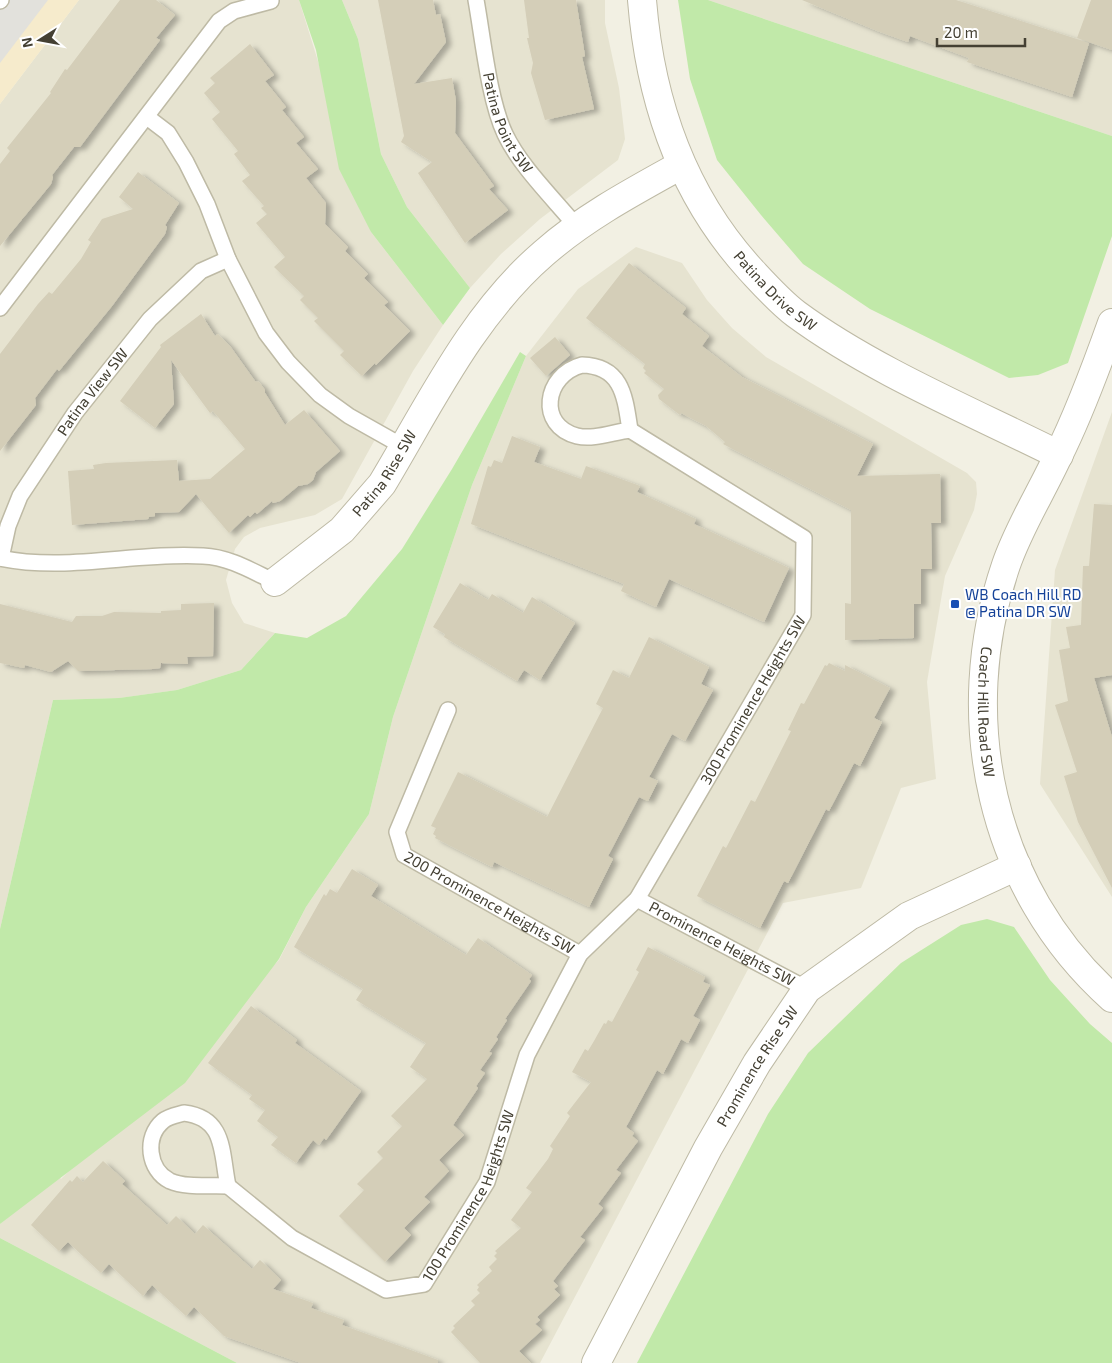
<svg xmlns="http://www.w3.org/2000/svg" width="1112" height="1363" viewBox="0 0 1112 1363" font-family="'Exo 2',sans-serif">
<defs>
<filter id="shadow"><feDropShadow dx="5.5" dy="3" stdDeviation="2.5" flood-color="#0004"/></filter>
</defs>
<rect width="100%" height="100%" fill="#f2f0e3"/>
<path fill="#e6e3d0" d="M 79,0 L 299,0 L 371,232 L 443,325 L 413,371 L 342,499 L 315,515 L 260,528 L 244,537 L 235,549 L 226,580 L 232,603 L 244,623 L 275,633 L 241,670 L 177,690 L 119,698 L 53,700 L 0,929 L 0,104 Z
M 342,0 L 605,0 L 605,23 L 619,88 L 625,139 L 618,160 L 540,219 L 501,254 L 470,288 L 407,207 L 381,154 L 358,39 Z
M 708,0 L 1112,0 L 1112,136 Z
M 636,247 L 682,263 L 707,300 L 732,328 L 766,357 L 967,473 L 976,482 L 977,494 L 974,510 L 945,576 L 927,682 L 936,779 L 901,788 L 861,888 L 783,903 L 540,1363 L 237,1363 L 0,1238 L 0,1224 L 7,1218 L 0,1110 L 61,1179 L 279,960 L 306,907 L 369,814 L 393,717 L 472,485 L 526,356 L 578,289 Z
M 1112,412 L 1112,897 L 1040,784 L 1055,570 Z"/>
<path fill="#f6ebcc" d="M 0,0 L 79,0 L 0,104 Z"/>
<path fill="#c1e9a9" d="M 299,0 L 342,0 L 358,39 L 381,154 L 407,207 L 470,288 L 443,325 L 371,232 L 339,169 L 316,50 Z
M 678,0 L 708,0 L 1112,136 L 1112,236 L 1068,363 L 1038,375 L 1009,378 L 870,309 L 803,264 L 761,215 L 717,160 L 690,79 Z
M 520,352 L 526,356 L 472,485 L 393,717 L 369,814 L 306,907 L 279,959 L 185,1083 L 0,1224 L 0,929 L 53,700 L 119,698 L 177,690 L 241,670 L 275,633 L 307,638 L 346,616 L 402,549 L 452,469 Z
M 987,919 L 1014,927 L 1050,980 L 1090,1024 L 1112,1043 L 1112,1363 L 637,1363 L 768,1114 L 808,1053 L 901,963 L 961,925 Z
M 0,1238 L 237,1363 L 0,1363 Z"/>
<path fill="#e2e1dc" d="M 0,0 L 48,0 L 0,63 Z"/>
<path fill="#d4ceb8" filter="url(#shadow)" d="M 120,0 L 156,0 L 175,15 L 156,38 L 160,40 L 80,147 L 74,147 L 52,175 L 53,177 L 51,184 L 0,246 L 0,164 L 10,151 L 7,148 L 51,93 L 50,92 L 65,69 L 67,70 Z
M 378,0 L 433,0 L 436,15 L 440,14 L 446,42 L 414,84 L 452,78 L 456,101 L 455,133 L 494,186 L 489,189 L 508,210 L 465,243 L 418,173 L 432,162 L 401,142 L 404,136 Z
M 524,0 L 576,0 L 585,56 L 582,57 L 594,109 L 545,120 L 531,73 L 533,63 L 527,38 L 529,38 Z
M 802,0 L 956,0 L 1089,43 L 1072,97 L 967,62 L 969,58 L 910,36 L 908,42 L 880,32 Z
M 1091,0 L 1112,0 L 1112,50 L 1077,38 Z
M 250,44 L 274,75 L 265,81 L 286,107 L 282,110 L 304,137 L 296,143 L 318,169 L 306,178 L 326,203 L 325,224 L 348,247 L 345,251 L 368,274 L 364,278 L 388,302 L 384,305 L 410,331 L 376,365 L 375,363 L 362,376 L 340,355 L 344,351 L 314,321 L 318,318 L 300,300 L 304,296 L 274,267 L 285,257 L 256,223 L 267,214 L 261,208 L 264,206 L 242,181 L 250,175 L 234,154 L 238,151 L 212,119 L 220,112 L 204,93 L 215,83 L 210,78 Z
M 138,172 L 179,203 L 165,225 L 167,227 L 165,234 L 112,306 L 59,371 L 57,369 L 35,398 L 36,405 L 0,451 L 0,354 L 38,304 L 49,292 L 52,294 L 81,259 L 91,242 L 88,240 L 102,219 L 133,209 L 119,197 Z
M 629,263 L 686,308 L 682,314 L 709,336 L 702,346 L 742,377 L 873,444 L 857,476 L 940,474 L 941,523 L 931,523 L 932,569 L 921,569 L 921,604 L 914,604 L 914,638 L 845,640 L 845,603 L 851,604 L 851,510 L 723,444 L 725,442 L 706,426 L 681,413 L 680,415 L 659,399 L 658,395 L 664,389 L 644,373 L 646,371 L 643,368 L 645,364 L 586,318 Z
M 201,314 L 215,336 L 218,334 L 230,346 L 255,381 L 259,382 L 265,390 L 265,393 L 285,425 L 304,410 L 340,451 L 316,472 L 313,480 L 308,484 L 298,486 L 280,501 L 273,503 L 272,501 L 257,514 L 255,512 L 250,517 L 248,515 L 229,533 L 196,494 L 179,512 L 155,513 L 155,516 L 149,517 L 148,519 L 72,525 L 68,471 L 94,469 L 93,465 L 106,463 L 177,460 L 179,481 L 210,479 L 245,449 L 213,411 L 210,413 L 171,360 L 174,404 L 155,428 L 120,401 L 161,347 L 160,345 Z
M 555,337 L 570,355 L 546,376 L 530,358 Z
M 512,436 L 540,447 L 534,462 L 581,479 L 586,466 L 640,486 L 637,492 L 696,519 L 694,524 L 789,568 L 764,622 L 669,579 L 656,607 L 621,591 L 624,584 L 471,524 L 488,466 L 491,467 L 494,460 L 502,463 Z
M 1094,504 L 1112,505 L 1112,675 L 1094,678 L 1112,737 L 1112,888 L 1078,822 L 1064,776 L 1077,772 L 1055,705 L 1068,701 L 1059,650 L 1070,648 L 1066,627 L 1081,625 L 1083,566 L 1089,566 Z
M 460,583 L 488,600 L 492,594 L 523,613 L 532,597 L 575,623 L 540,680 L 524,670 L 517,681 L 444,637 L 445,634 L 433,627 Z
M 214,603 L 213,656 L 187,657 L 188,664 L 161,663 L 160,668 L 153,669 L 78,671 L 68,661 L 51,672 L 25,665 L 24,668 L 0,663 L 0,604 L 72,622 L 76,616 L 102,616 L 114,612 L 161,613 L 161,611 L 181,610 L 181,604 Z
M 649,637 L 709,667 L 701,684 L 713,690 L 685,741 L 672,734 L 649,777 L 658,781 L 648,801 L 639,797 L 608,856 L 613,859 L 589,907 L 494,862 L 492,867 L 435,838 L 436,836 L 433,834 L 436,828 L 431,826 L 458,772 L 547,817 L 603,708 L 596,704 L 613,670 L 629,678 Z
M 829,663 L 845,671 L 845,665 L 890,688 L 874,718 L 882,722 L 860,766 L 854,763 L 829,811 L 826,809 L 788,883 L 784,881 L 760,928 L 697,896 L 723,846 L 726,848 L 751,800 L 755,802 L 791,731 L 788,730 L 801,703 L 804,704 L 825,665 L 827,666 Z
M 352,869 L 378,885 L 371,896 L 466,955 L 478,938 L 532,975 L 529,979 L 531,981 L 505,1019 L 507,1020 L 496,1037 L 498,1039 L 489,1052 L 492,1053 L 480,1070 L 485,1073 L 476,1086 L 478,1088 L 453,1125 L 464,1135 L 439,1160 L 449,1171 L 424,1197 L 430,1202 L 404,1228 L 411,1235 L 385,1262 L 339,1216 L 364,1190 L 357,1184 L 383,1158 L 377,1152 L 402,1126 L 391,1116 L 427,1079 L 410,1067 L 426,1043 L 356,1000 L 363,989 L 294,947 L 324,894 L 326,896 L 330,889 L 337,893 Z
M 648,947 L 705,977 L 703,982 L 710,985 L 693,1016 L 700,1020 L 688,1043 L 681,1039 L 663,1074 L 657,1070 L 626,1127 L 634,1133 L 632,1136 L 638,1141 L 616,1170 L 621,1173 L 598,1204 L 603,1208 L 580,1237 L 585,1240 L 553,1281 L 558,1286 L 554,1289 L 560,1295 L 537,1317 L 540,1320 L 535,1324 L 542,1330 L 519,1351 L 531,1363 L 480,1363 L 451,1332 L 455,1328 L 453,1326 L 475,1305 L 471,1301 L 480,1293 L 477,1290 L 479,1287 L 477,1285 L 492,1271 L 489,1267 L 497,1259 L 494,1256 L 497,1253 L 495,1251 L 521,1228 L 511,1220 L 532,1192 L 526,1188 L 548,1159 L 553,1149 L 550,1146 L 570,1116 L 567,1113 L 591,1082 L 572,1072 L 585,1049 L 588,1051 L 594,1041 L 604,1023 L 606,1024 L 608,1020 L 612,1022 L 639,972 L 636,970 Z
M 251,1006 L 297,1040 L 295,1043 L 361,1091 L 326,1140 L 324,1138 L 319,1145 L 313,1140 L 296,1163 L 271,1145 L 278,1137 L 257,1121 L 265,1110 L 249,1099 L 252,1095 L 208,1063 Z
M 103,1161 L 125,1181 L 122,1184 L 167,1225 L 176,1216 L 195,1234 L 203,1225 L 252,1269 L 260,1260 L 281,1280 L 273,1289 L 313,1303 L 311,1308 L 344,1320 L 342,1325 L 438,1360 L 438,1363 L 301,1363 L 224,1336 L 194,1307 L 186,1316 L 152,1285 L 143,1296 L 109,1264 L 101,1273 L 68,1242 L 59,1251 L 31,1225 L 70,1180 L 72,1182 L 77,1176 L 83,1182 Z"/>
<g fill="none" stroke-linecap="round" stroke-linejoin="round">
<g stroke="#bebaa5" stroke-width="18">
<g id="service">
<path id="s1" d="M 476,0 C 483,39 489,100 505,134 C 520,166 554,199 577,227"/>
<path d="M 0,1 L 1,0"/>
<path d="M 147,117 L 168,133 L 186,162 L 207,204 L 228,259 L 266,333 L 288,362 L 320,395 L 349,416 L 404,447"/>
<path d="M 0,308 L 219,21 L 234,11 L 271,1"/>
<path d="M 582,365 C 623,366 625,398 630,430 C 613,432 594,440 577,436 C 537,426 544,375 582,365 Z"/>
<path d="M 0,558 C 67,572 135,552 203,556 C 229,557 252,571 275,582"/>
<path id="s2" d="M 1,558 L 8,526 L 20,496 L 75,413 L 150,319 L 201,271 L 228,259"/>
<path id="s3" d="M 448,710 L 397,832 L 404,855 L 580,954"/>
<path id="s4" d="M 637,899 L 807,989"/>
<path d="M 184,1113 C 226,1118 221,1153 228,1186 C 210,1185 186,1188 170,1181 C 148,1170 144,1137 163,1121 C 169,1116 177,1115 184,1113 Z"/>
<path id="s5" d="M 228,1186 L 292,1238 L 386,1290 L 424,1284 L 487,1182 L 527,1055 L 580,954 L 637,899 L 803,615 L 804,538 L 630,430"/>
</g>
</g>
<g stroke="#bebaa5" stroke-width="30">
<g id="minor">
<path id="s6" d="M 642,0 C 650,100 681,193 750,269 C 764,284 779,301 796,314 C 872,370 973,412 1059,455"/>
<path id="s7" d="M 1112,323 C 1096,368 1079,414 1058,456 C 1041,493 1019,527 1006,565 C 954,717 990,889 1112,998"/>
<path id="s8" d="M 275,582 L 342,530 L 382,484 C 430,404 472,315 544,253 C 585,217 634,191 681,165"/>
<path id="s9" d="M 596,1363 L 708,1148 L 757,1063 L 807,989 L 909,916 L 1017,866"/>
</g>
</g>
<use href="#service" stroke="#fff" stroke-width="15"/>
<use href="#minor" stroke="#fff" stroke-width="28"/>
</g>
<rect fill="#1a4fb4" stroke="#fff" stroke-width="2" x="950" y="599" width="10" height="10" rx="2.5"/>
<g text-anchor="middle" stroke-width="4" stroke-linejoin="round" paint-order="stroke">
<g font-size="15" fill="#444033" stroke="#fff">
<text dy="5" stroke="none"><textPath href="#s1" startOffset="128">Patina Point SW</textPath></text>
<text dy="5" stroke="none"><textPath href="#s6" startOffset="329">Patina Drive SW</textPath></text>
<text dy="5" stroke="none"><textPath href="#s2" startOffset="192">Patina View SW</textPath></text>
<text dy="5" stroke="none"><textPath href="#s8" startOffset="156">Patina Rise SW</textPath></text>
<text dy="5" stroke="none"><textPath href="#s5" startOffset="905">300 Prominence Heights SW</textPath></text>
<text dy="5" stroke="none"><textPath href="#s7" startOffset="414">Coach Hill Road SW</textPath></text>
<text dy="5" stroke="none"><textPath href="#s3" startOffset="254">200 Prominence Heights SW</textPath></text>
<text dy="5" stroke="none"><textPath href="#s4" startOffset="96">Prominence Heights SW</textPath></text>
<text dy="5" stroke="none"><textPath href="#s9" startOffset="338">Prominence Rise SW</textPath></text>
<text dy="5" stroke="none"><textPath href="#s5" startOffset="328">100 Prominence Heights SW</textPath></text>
</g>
<g font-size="15" fill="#164399" stroke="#fff" text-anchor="start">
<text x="965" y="600">WB Coach Hill RD<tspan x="965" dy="17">@ Patina DR SW</tspan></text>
</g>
</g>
<g transform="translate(40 40) rotate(259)" stroke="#ffffff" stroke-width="4" paint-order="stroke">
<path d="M0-4L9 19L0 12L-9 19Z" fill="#444033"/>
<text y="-8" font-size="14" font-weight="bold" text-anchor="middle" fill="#444033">N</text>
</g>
<path d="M937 38v8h88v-8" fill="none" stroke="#444033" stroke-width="2.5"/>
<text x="944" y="38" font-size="15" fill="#444033" stroke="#ffffff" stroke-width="4" paint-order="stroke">20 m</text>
</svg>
